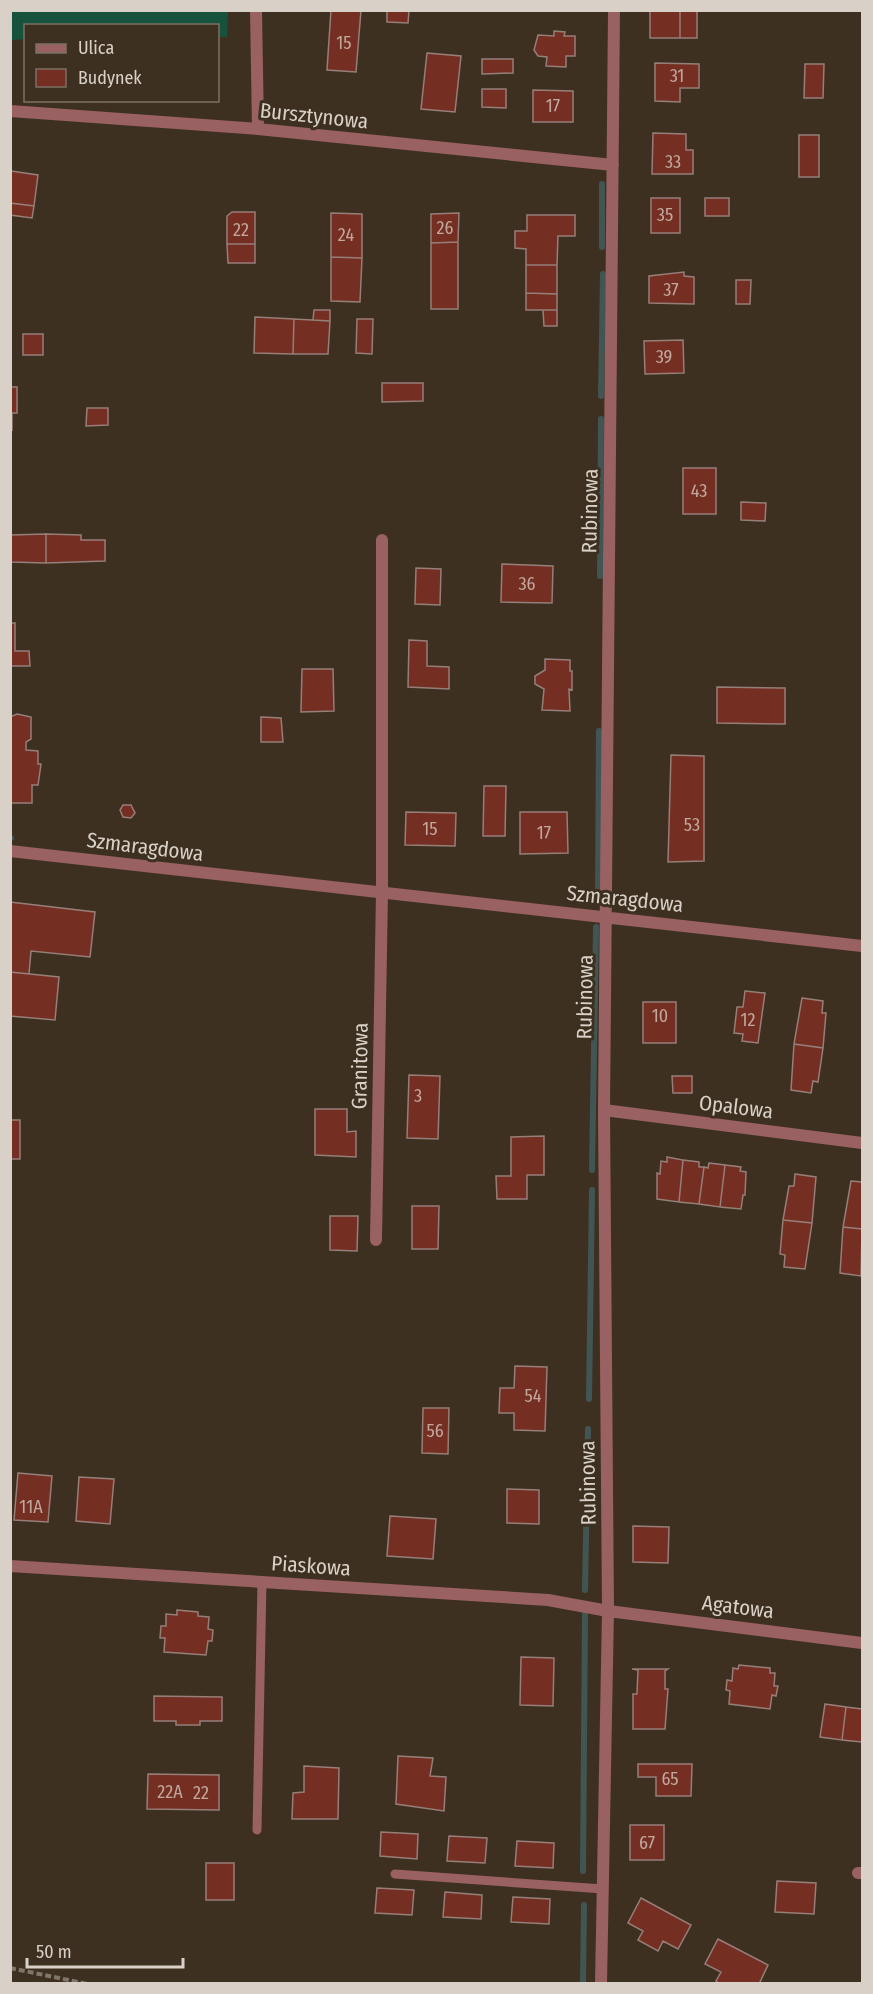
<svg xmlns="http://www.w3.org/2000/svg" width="873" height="1994" viewBox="0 0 873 1994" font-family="'Fira Sans Condensed',sans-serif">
<rect width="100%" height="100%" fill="#3d3021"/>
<path fill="#16523c" d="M 10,11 L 228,11 L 227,37 L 218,37 L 218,26 L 26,26 L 25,39 L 11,40 Z"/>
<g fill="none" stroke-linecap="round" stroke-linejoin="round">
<path stroke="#415654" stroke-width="6" d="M 602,184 L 602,247
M 601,396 L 603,274
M 600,576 L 601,419
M 10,838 L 11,838
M 598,901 L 599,731
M 592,1170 L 596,927
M 589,1399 L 592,1190
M 585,1590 L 588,1429
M 583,1871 L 585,1614
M 583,1984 L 584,1905"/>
</g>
<path fill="#752e22" stroke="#967e79" stroke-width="1.5" d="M 331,10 L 361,10 L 356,72 L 327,70 Z
M 387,10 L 409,10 L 408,23 L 387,22 Z
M 650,10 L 680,10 L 680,38 L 650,38 Z
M 680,10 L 697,10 L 697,38 L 680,38 Z
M 554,31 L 565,32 L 564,36 L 575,36 L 575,56 L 566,56 L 566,67 L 546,66 L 547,57 L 538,56 L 534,50 L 538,35 L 554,36 Z
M 427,53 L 461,56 L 455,112 L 421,109 Z
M 482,59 L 513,59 L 513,73 L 482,74 Z
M 655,63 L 699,64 L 699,88 L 680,88 L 680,102 L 655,101 Z
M 805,64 L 824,64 L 823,98 L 804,98 Z
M 482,89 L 506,89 L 506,108 L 482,107 Z
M 533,90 L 573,91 L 573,122 L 533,122 Z
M 653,133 L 686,134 L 686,150 L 693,150 L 693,174 L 652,174 Z
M 799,135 L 819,135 L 819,177 L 799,177 Z
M 11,171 L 38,175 L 34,206 L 10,203 Z
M 651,198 L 680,198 L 680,233 L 651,233 Z
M 705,198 L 729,198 L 729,216 L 705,216 Z
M 10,203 L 34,206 L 32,218 L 10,215 Z
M 232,212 L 255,212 L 255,244 L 227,244 L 227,216 Z
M 331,213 L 362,214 L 362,258 L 331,257 Z
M 459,213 L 458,242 L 431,243 L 431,214 Z
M 527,215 L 575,215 L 575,236 L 558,236 L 557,265 L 526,265 L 526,249 L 515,248 L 515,231 L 527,231 Z
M 458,242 L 458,309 L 431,309 L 431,243 Z
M 227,244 L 255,244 L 255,263 L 228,263 Z
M 331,257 L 362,258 L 360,302 L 331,301 Z
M 526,265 L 557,265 L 557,294 L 526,293 Z
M 684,272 L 684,276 L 694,277 L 694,304 L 649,303 L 649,276 Z
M 736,280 L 751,280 L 750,304 L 736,304 Z
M 526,293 L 557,294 L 557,310 L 526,310 Z
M 314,310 L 330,310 L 330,321 L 313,320 Z
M 543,310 L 557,310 L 557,326 L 544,326 Z
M 255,317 L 294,319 L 293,354 L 254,353 Z
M 294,319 L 330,321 L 328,354 L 293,354 Z
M 357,319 L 373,319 L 372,354 L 356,353 Z
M 23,334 L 43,334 L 43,355 L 23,355 Z
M 683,340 L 684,373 L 645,374 L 644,341 Z
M 382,383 L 423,383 L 423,401 L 382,402 Z
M 10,387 L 17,387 L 17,413 L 12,413 L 12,431 Z
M 87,408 L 108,408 L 108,425 L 86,426 Z
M 683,468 L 716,468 L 716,514 L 683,514 Z
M 741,502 L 766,503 L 765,521 L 741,520 Z
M 46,534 L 46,563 L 11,562 L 11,535 Z
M 46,534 L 81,535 L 81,540 L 105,540 L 105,561 L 46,563 Z
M 502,564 L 553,566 L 552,603 L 501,602 Z
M 416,568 L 441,569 L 440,605 L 415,604 Z
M 10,623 L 15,623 L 15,651 L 29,651 L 30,666 L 10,666 Z
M 409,640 L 427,641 L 427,666 L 449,667 L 449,689 L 408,687 Z
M 545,659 L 570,660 L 570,671 L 572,671 L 572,690 L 569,689 L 570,711 L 542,710 L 544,689 L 535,684 L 535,676 L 545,670 Z
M 302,669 L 333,669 L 334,711 L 301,712 Z
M 717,687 L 785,688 L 785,724 L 717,723 Z
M 17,714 L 31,717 L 31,739 L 26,742 L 26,750 L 38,751 L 38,764 L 41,764 L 38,785 L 32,785 L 32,803 L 10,803 L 10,717 Z
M 261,717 L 281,718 L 283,742 L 261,742 Z
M 671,755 L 704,756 L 704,861 L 668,862 Z
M 484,786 L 506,786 L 505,836 L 483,836 Z
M 123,805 L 131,805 L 135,813 L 131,818 L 123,817 L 120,810 Z
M 406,812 L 456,813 L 455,846 L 405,845 Z
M 520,812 L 567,812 L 568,853 L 520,854 Z
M 10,902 L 95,912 L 90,957 L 31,951 L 29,974 L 10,972 Z
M 10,972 L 59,977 L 55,1020 L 10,1016 Z
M 745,991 L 765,993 L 758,1043 L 742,1041 L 743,1034 L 734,1033 L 737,1007 L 743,1007 Z
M 802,998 L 823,1001 L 822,1013 L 826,1013 L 823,1048 L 794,1044 Z
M 643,1002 L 676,1002 L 676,1043 L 643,1043 Z
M 794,1044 L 823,1048 L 818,1082 L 813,1081 L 811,1093 L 791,1090 Z
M 409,1075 L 440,1076 L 438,1139 L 407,1138 Z
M 672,1076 L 692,1076 L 692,1093 L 673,1093 Z
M 315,1109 L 347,1109 L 347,1132 L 356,1131 L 356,1157 L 315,1155 Z
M 10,1120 L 20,1120 L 20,1159 L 10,1159 Z
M 544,1136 L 544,1175 L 527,1175 L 527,1199 L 497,1199 L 496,1176 L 511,1176 L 511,1137 Z
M 667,1157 L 683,1160 L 679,1202 L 657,1199 L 657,1173 L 660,1174 L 661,1161 L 667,1162 Z
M 683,1160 L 699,1162 L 699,1167 L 704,1167 L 699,1204 L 679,1202 Z
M 709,1163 L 725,1165 L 720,1207 L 699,1204 L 704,1167 L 708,1168 Z
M 725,1165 L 741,1167 L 740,1171 L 746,1172 L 745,1195 L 743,1195 L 741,1209 L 720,1207 Z
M 795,1174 L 816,1177 L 812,1223 L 783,1220 L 789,1186 L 794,1186 Z
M 851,1181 L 862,1182 L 862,1229 L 843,1227 Z
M 412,1206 L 439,1206 L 438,1249 L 412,1249 Z
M 330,1216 L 358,1216 L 357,1251 L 330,1250 Z
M 783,1220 L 812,1223 L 805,1269 L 784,1267 L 785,1255 L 780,1254 Z
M 843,1227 L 862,1229 L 861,1276 L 840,1273 Z
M 515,1366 L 547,1367 L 545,1431 L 514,1430 L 514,1413 L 499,1413 L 500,1388 L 514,1388 Z
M 423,1408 L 449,1408 L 448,1454 L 422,1453 Z
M 18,1473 L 52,1476 L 48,1522 L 14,1520 Z
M 79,1477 L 114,1479 L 110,1524 L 76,1521 Z
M 507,1489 L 539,1490 L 539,1524 L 507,1523 Z
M 390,1516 L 436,1519 L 433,1559 L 387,1556 Z
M 633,1526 L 669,1527 L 668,1563 L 633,1562 Z
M 177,1610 L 198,1612 L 198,1616 L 209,1617 L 208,1629 L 213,1630 L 212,1641 L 208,1641 L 206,1655 L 164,1652 L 165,1638 L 160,1638 L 161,1626 L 166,1626 L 166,1614 L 177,1615 Z
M 521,1657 L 554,1658 L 553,1706 L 520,1705 Z
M 739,1665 L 770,1668 L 770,1673 L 775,1673 L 774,1686 L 778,1686 L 776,1696 L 772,1695 L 770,1709 L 729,1704 L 730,1691 L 726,1690 L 727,1680 L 732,1681 L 733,1668 L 738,1669 Z
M 632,1669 L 668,1669 L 665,1671 L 665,1689 L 668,1689 L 665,1729 L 633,1729 L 633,1694 L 637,1694 L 638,1670 Z
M 154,1696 L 222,1697 L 222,1721 L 200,1721 L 200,1725 L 176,1725 L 176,1721 L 154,1721 Z
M 825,1704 L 846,1707 L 842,1740 L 820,1737 Z
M 846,1707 L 862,1709 L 862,1742 L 842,1740 Z
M 398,1756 L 433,1758 L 430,1776 L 446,1777 L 444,1811 L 396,1804 Z
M 638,1764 L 692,1764 L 691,1796 L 656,1796 L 656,1777 L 638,1777 Z
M 304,1766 L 339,1768 L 338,1819 L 292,1819 L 293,1793 L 304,1792 Z
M 148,1774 L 219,1775 L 219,1810 L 147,1809 Z
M 630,1825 L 664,1825 L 664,1860 L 630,1860 Z
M 381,1832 L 418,1834 L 417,1859 L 380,1856 Z
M 449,1836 L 487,1838 L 485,1863 L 447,1861 Z
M 517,1841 L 554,1843 L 553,1868 L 515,1866 Z
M 206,1863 L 234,1863 L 234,1900 L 206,1900 Z
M 777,1881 L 816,1883 L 814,1914 L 775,1912 Z
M 377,1888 L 414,1890 L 412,1915 L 375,1913 Z
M 445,1892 L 482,1895 L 481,1919 L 443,1917 Z
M 513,1897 L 550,1899 L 549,1924 L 511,1922 Z
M 641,1898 L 691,1925 L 678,1949 L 663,1941 L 658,1951 L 638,1940 L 643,1931 L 628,1923 Z
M 718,1939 L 768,1965 L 759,1984 L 720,1984 L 716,1981 L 721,1972 L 705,1964 Z"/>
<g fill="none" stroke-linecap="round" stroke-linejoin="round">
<path stroke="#81766a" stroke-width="4" stroke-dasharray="6 3" stroke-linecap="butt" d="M 10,1968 L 88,1984"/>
<path stroke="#996161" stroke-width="9" d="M 257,1830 L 262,1582
M 395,1874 L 603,1889"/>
<path stroke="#996161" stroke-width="12" d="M 256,10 L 258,129
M 10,111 L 258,129 L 613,165
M 10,851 L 862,946
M 604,1110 L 862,1143
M 376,1240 L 382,892 L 382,540
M 10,1566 L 548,1600 L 608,1611 L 862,1643
M 858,1873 L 862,1873
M 601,1984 L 608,1611 L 604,1110 L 614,10"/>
</g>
<g text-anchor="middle" stroke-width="6" stroke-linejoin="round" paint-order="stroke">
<g font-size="18" fill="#c0a89e">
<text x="344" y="49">15</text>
<text x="677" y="82">31</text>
<text x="553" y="112">17</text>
<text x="673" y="168">33</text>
<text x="665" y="221">35</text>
<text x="445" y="234">26</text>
<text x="241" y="236">22</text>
<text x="346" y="241">24</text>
<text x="671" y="296">37</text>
<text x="664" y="363">39</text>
<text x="699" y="497">43</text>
<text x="527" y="590">36</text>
<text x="692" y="831">53</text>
<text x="430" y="835">15</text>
<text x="544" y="839">17</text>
<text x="660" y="1022">10</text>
<text x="748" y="1026">12</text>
<text x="418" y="1102">3</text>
<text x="533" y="1402">54</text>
<text x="435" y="1437">56</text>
<text x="31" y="1513">11A</text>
<text x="670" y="1785">65</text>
<text x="170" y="1798">22A</text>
<text x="201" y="1799">22</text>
<text x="647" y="1849">67</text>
</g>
<g font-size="21" fill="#d9d1c7" stroke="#3d3021">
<text transform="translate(314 116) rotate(6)" y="7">Bursztynowa</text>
<text transform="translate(590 511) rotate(-89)" y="7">Rubinowa</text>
<text transform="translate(145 847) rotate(7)" y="7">Szmaragdowa</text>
<text transform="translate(625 899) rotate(6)" y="7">Szmaragdowa</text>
<text transform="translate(585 997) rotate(-89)" y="7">Rubinowa</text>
<text transform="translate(360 1066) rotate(-89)" y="7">Granitowa</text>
<text transform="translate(736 1107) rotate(7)" y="7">Opalowa</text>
<text transform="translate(588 1483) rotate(-91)" y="7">Rubinowa</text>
<text transform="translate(311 1566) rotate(4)" y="7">Piaskowa</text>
<text transform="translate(738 1607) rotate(7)" y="7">Agatowa</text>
</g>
</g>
<rect width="873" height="1994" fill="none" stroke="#d9d1c7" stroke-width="24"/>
<rect x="24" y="24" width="195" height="78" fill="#3d3021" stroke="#7b7063" stroke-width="1.5"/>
<rect x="36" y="44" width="30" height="9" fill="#996161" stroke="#7b7063" stroke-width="1.5"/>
<text x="78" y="54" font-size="18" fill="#d9d1c7">Ulica</text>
<rect x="36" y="69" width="30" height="18" fill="#752e22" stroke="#7b7063" stroke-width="1.5"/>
<text x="78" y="84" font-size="18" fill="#d9d1c7">Budynek</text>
<path d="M27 1958v9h156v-9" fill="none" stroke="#d9d1c7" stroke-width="3"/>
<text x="36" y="1958" font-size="18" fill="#d9d1c7" stroke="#3d3021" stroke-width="4.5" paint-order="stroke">50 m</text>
</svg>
